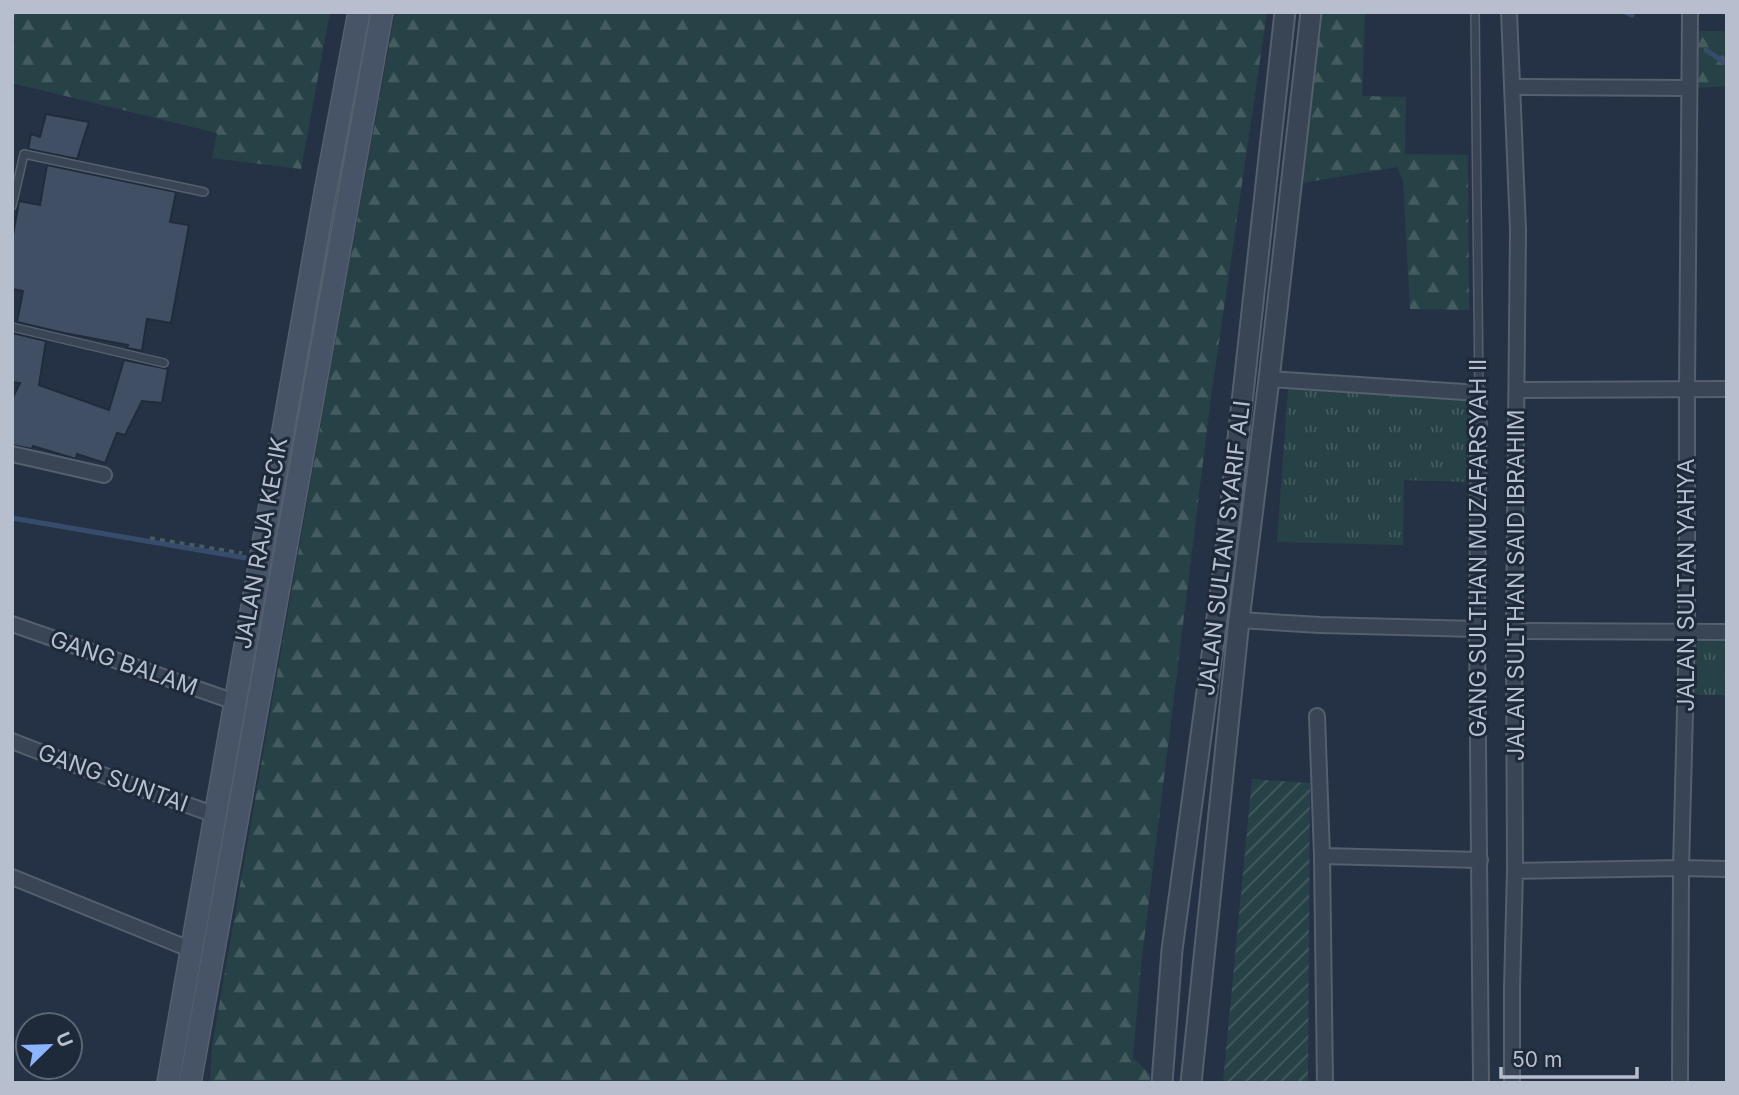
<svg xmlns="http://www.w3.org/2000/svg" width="1739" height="1095" viewBox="0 0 1739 1095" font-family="Inter,sans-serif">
<defs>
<pattern id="grass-tufts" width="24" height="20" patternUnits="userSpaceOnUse" patternTransform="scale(1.75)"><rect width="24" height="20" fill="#274246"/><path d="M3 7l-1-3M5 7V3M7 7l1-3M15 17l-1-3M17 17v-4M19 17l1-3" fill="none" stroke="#445c60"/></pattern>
<pattern id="forest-firs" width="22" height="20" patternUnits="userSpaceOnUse" patternTransform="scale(1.75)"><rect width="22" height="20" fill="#274246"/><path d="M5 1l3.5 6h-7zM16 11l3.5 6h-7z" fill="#445c60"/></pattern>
<pattern id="garden-furrows" width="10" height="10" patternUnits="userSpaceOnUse" patternTransform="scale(1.75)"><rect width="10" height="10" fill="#274246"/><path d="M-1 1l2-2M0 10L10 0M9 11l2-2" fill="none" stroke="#445c60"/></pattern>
</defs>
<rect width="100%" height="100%" fill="#253245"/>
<path fill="url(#grass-tufts)" d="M 1288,389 L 1470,400 L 1469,482 L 1404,480 L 1403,545 L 1277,542 Z
M 1695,639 L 1727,639 L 1727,695 L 1694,695 Z"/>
<path fill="url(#forest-firs)" d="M 14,12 L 330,12 L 301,169 L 212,158 L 217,133 L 12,83 L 12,17 Z
M 395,12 L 1267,12 L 1211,397 L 1141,965 L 1133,1058 L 1150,1074 L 1150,1083 L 210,1083 L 212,1046 L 325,400 Z
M 1320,12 L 1363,12 L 1365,15 L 1362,96 L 1406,97 L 1405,154 L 1468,155 L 1469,310 L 1410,309 L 1403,180 L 1397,167 L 1302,183 Z
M 1696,31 L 1727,31 L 1727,86 L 1695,88 Z"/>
<path fill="url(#garden-furrows)" d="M 1252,779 L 1310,783 L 1308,1083 L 1223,1082 Z"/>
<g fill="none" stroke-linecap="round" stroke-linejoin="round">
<path stroke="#374c6d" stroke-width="5" d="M 1625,12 L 1632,15
M 12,17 L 14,12
M 1706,50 L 1727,64
M 12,518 L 246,558"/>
</g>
<path fill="#414f65" stroke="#202b3c" stroke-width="2" d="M 46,114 L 89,122 L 77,159 L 28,149 L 31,134 L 40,137 Z
M 47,165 L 176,192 L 170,222 L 189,225 L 171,323 L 147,319 L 142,351 L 127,348 L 128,345 L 64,333 L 17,322 L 23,291 L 12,289 L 12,241 L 19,201 L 40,205 Z
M 12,333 L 46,341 L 39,385 L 109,410 L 124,360 L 168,369 L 162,403 L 142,401 L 125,435 L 117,433 L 105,463 L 77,454 L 76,459 L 33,446 L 32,449 L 12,445 L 12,399 L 20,383 L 12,382 Z"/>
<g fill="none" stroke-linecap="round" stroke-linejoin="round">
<g stroke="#555f6e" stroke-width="10">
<path id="service" d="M 1475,13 L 1479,393
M 12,206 L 24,154 L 204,192
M 12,327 L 164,363"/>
</g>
<g stroke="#555f6e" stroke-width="18">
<path id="minor" d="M 1509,12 L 1518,230 L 1514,631 L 1515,871 L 1512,988 L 1512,1083
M 1512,87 L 1689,88
M 1269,379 L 1479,393 L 1477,629 L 1481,1083
M 1517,390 L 1727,389
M 12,454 L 104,475
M 1239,620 L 1320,625 L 1477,629
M 12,624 L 235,702
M 1514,631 L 1727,632
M 1317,716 L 1322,856 L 1325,1083
M 12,741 C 79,768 147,790 215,815
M 1322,856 L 1480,860
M 1515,871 L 1681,868 L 1727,869
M 12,877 L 192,950
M 1680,1083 L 1681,868 L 1687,633 L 1687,388 L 1690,12"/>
</g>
<g stroke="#555f6e" stroke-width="23">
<path id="tertiary" d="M 1162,1083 L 1172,950 L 1224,566 L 1285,12
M 1191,1083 L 1239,620 L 1269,379 L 1311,12"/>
</g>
<g stroke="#555f6e" stroke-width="24">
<path id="secondary" d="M 168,1083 L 325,193 L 359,12
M 190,1083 L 382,12"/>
</g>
<path stroke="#455e62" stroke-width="3.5" stroke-dasharray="5 5" stroke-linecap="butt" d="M 150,538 L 242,553"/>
<use href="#service" stroke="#394454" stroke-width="7"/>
<use href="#minor" stroke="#394454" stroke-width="14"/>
<use href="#tertiary" stroke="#394454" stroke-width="19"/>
<use href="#secondary" stroke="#475367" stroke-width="21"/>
</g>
<g text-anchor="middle" stroke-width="6" stroke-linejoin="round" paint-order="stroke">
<g font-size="23" fill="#b7bfce" stroke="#1e293a">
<text transform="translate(261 543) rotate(-80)" y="8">JALAN RAJA KECIK</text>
<text transform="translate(1224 548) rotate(-83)" y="8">JALAN SULTAN SYARIF ALI</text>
<text transform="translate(1478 548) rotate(-90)" y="8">GANG SULTHAN MUZAFARSYAH II</text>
<text transform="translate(1516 585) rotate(-90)" y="8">JALAN SULTHAN SAID IBRAHIM</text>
<text transform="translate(1686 585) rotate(-90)" y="8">JALAN SULTAN YAHYA</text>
<text transform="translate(124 663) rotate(19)" y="8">GANG BALAM</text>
<text transform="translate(113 778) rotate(20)" y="8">GANG SUNTAI</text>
</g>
</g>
<rect width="1739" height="1095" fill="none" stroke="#b7bfce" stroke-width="28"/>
<g transform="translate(49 1046) rotate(67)"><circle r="33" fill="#1e293a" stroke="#5b6575" stroke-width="2"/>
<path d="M0-5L12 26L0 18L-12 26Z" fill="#8bb5ff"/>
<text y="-10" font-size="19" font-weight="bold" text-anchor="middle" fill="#b7bfce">U</text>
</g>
<path d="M1501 1067v10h136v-10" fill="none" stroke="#b7bfce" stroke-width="3.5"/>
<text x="1512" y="1067" font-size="21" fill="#b7bfce" stroke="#1e293a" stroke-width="5" paint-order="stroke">50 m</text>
</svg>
